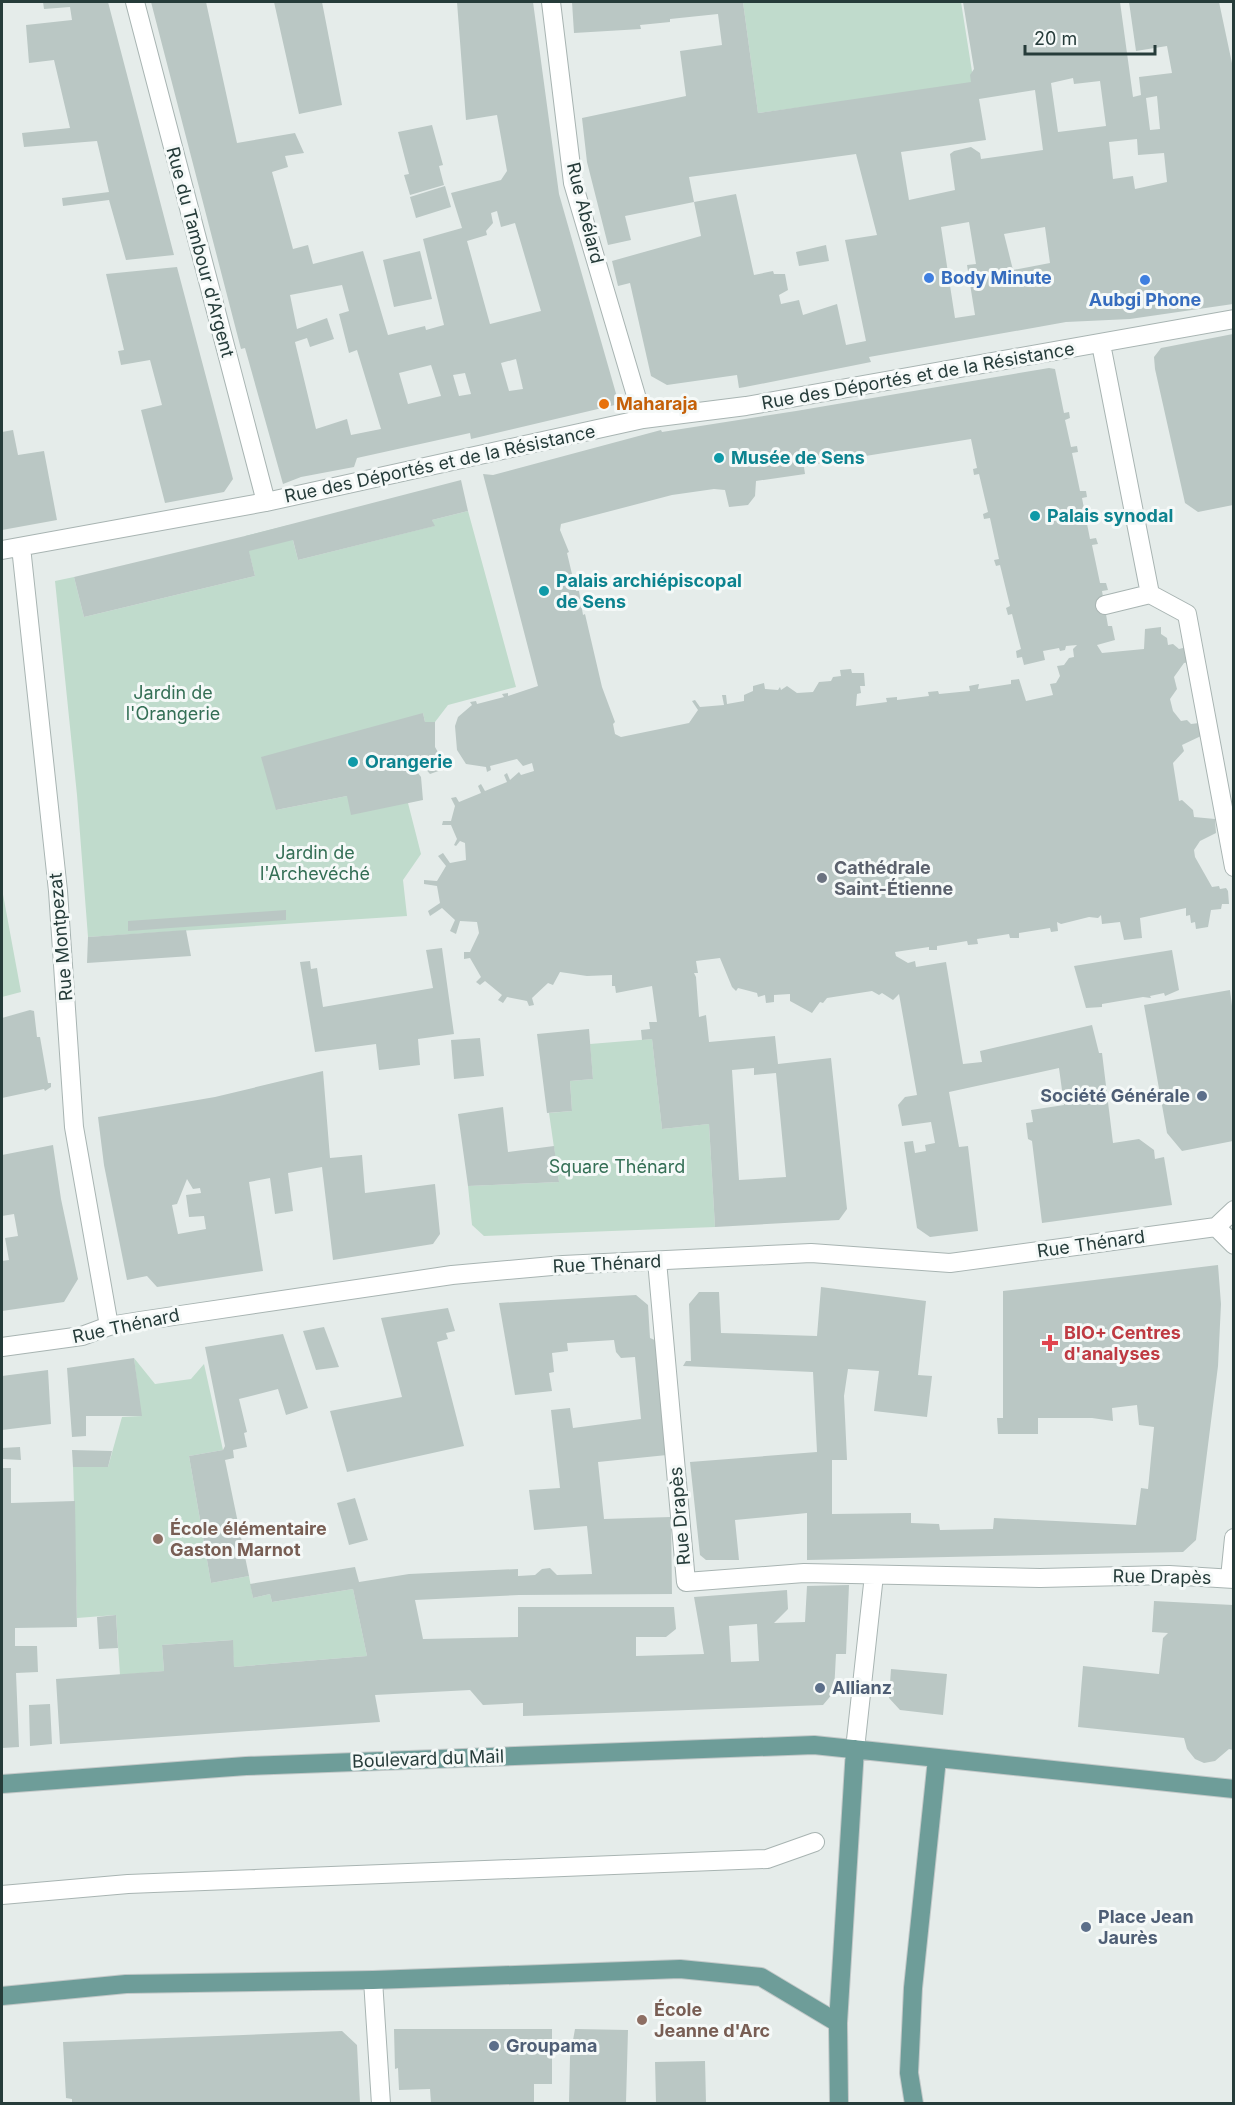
<svg xmlns="http://www.w3.org/2000/svg" width="1235" height="2105" viewBox="0 0 1235 2105" font-family="Inter,sans-serif">
<rect width="100%" height="100%" fill="#e5ecea"/>
<path fill="#c0dbcc" d="M 743,2 L 961,2 L 974,84 L 758,113 Z
M 468,511 L 516,687 L 448,705 L 435,722 L 425,722 L 423,713 L 276,810 L 347,796 L 408,803 L 421,854 L 403,880 L 407,916 L 88,937 L 77,795 L 55,581 L 74,577 L 84,617 L 255,576 L 245,536 L 289,525 L 298,560 L 434,526 L 432,520 Z
M 2,889 L 21,992 L 2,997 Z
M 652,1039 L 662,1129 L 709,1124 L 715,1227 L 484,1236 L 472,1225 L 468,1186 L 559,1182 L 549,1113 L 572,1111 L 570,1081 L 593,1079 L 590,1044 Z
M 134,1358 L 155,1384 L 191,1379 L 204,1364 L 223,1450 L 189,1456 L 211,1583 L 249,1576 L 253,1598 L 270,1594 L 272,1602 L 353,1589 L 367,1656 L 234,1667 L 232,1640 L 162,1645 L 164,1671 L 120,1675 L 116,1615 L 77,1618 L 73,1467 L 108,1467 L 122,1417 L 141,1416 Z"/>
<path fill="#bac7c4" fill-rule="evenodd" d="M 43,2 L 108,2 L 174,255 L 126,260 L 109,200 L 63,206 L 62,198 L 109,192 L 97,141 L 24,147 L 22,133 L 70,128 L 54,60 L 29,63 L 26,25 L 72,20 L 70,7 L 44,9 Z
M 151,2 L 206,2 L 237,143 L 295,133 L 304,153 L 285,156 L 288,167 L 272,172 L 293,249 L 308,245 L 313,264 L 363,251 L 388,335 L 425,326 L 426,330 L 444,325 L 423,239 L 462,228 L 451,193 L 501,180 L 507,171 L 497,115 L 466,120 L 457,2 L 533,2 L 559,194 L 619,404 L 471,439 L 470,433 L 357,458 L 354,467 L 301,477 L 283,484 L 245,348 L 241,349 ZM 497,211 L 501,227 L 515,223 L 541,311 L 490,324 L 467,241 L 487,235 L 486,231 L 493,223 L 491,213 ZM 342,285 L 349,311 L 339,314 L 349,353 L 357,350 L 381,429 L 351,435 L 347,419 L 316,429 L 295,342 L 307,338 L 310,347 L 334,339 L 327,318 L 297,329 L 290,295 ZM 516,359 L 523,389 L 509,391 L 501,363 ZM 431,365 L 441,396 L 408,404 L 399,373 ZM 465,373 L 471,394 L 459,396 L 453,375 Z
M 274,2 L 322,2 L 342,105 L 299,114 Z
M 572,2 L 743,2 L 758,113 L 971,82 L 970,75 L 974,69 L 963,2 L 1120,2 L 1133,97 L 1141,95 L 1139,77 L 1172,73 L 1167,46 L 1136,51 L 1129,2 L 1219,2 L 1233,68 L 1233,304 L 1130,319 L 1066,322 L 869,357 L 871,362 L 745,387 L 739,388 L 737,375 L 667,385 L 651,376 L 630,283 L 618,286 L 612,261 L 701,236 L 694,202 L 736,194 L 754,275 L 773,271 L 774,274 L 785,274 L 788,290 L 779,295 L 781,304 L 799,300 L 803,315 L 837,304 L 846,345 L 866,341 L 845,240 L 877,235 L 856,154 L 689,177 L 694,202 L 625,216 L 631,240 L 608,245 L 587,162 L 582,118 L 686,96 L 680,51 L 722,45 L 718,14 L 670,19 L 670,22 L 640,25 L 641,29 L 574,33 ZM 1073,78 L 1074,84 L 1100,81 L 1106,126 L 1058,132 L 1051,83 ZM 1035,90 L 1043,150 L 981,159 L 980,153 L 971,147 L 954,151 L 950,154 L 955,190 L 909,200 L 901,152 L 986,140 L 979,99 ZM 1157,96 L 1160,129 L 1150,130 L 1146,98 ZM 1137,139 L 1138,155 L 1164,153 L 1167,182 L 1135,189 L 1133,176 L 1113,179 L 1109,142 ZM 969,222 L 976,264 L 967,265 L 969,277 L 978,276 L 979,282 L 970,284 L 975,315 L 955,318 L 941,227 ZM 1045,227 L 1050,263 L 1013,270 L 1004,234 Z
M 432,125 L 443,165 L 439,166 L 444,185 L 410,195 L 404,175 L 409,174 L 398,132 Z
M 445,186 L 451,207 L 416,218 L 410,197 Z
M 826,245 L 829,261 L 799,266 L 796,252 Z
M 420,251 L 432,299 L 394,307 L 383,260 Z
M 177,267 L 233,479 L 224,492 L 165,503 L 141,410 L 162,405 L 150,360 L 121,365 L 118,351 L 124,350 L 106,274 Z
M 1233,334 L 1233,505 L 1198,512 L 1185,503 L 1155,369 L 1154,357 L 1161,348 Z
M 1049,368 L 1055,369 L 1064,413 L 1069,412 L 1070,418 L 1065,420 L 1071,447 L 1077,446 L 1078,452 L 1072,453 L 1080,491 L 1086,491 L 1087,497 L 1082,498 L 1090,539 L 1096,538 L 1098,544 L 1092,545 L 1100,583 L 1106,583 L 1108,590 L 1102,591 L 1108,626 L 1112,626 L 1115,640 L 1097,645 L 1102,653 L 1144,649 L 1145,629 L 1161,627 L 1161,634 L 1167,638 L 1168,645 L 1173,644 L 1179,649 L 1187,647 L 1189,662 L 1184,663 L 1174,677 L 1177,689 L 1170,699 L 1173,711 L 1181,721 L 1187,720 L 1191,724 L 1199,723 L 1201,736 L 1182,745 L 1184,751 L 1173,763 L 1179,801 L 1182,800 L 1193,810 L 1194,817 L 1215,819 L 1216,833 L 1200,841 L 1194,850 L 1195,857 L 1212,887 L 1219,886 L 1220,889 L 1226,888 L 1228,891 L 1229,904 L 1222,904 L 1221,909 L 1211,910 L 1208,927 L 1196,929 L 1195,922 L 1191,923 L 1190,915 L 1186,916 L 1186,908 L 1140,918 L 1142,938 L 1124,940 L 1120,922 L 1102,924 L 1101,915 L 1098,918 L 1089,917 L 1061,924 L 1057,922 L 1058,931 L 1051,932 L 1050,928 L 1019,933 L 1019,938 L 1010,938 L 1009,934 L 977,939 L 978,944 L 968,945 L 967,941 L 937,946 L 937,950 L 929,950 L 929,947 L 895,952 L 896,956 L 908,963 L 915,961 L 916,967 L 946,962 L 963,1064 L 982,1062 L 980,1051 L 1092,1025 L 1099,1053 L 1102,1053 L 1113,1143 L 1139,1139 L 1154,1150 L 1155,1159 L 1164,1157 L 1172,1205 L 1042,1223 L 1032,1141 L 1028,1139 L 1026,1123 L 1033,1122 L 1031,1110 L 1064,1105 L 1059,1068 L 949,1092 L 959,1147 L 968,1146 L 978,1231 L 930,1237 L 917,1228 L 904,1142 L 913,1141 L 915,1153 L 926,1151 L 925,1145 L 935,1143 L 931,1122 L 902,1126 L 898,1105 L 905,1097 L 917,1095 L 899,994 L 893,1000 L 882,993 L 879,995 L 872,991 L 827,998 L 823,1003 L 820,1002 L 812,1013 L 790,1001 L 790,994 L 774,995 L 774,1002 L 766,1003 L 765,995 L 758,997 L 757,993 L 738,988 L 736,991 L 732,987 L 720,958 L 696,961 L 698,973 L 694,973 L 696,977 L 699,1017 L 706,1015 L 709,1042 L 775,1036 L 778,1064 L 831,1058 L 847,1209 L 839,1220 L 715,1227 L 709,1124 L 662,1129 L 652,1039 L 642,1040 L 641,1030 L 650,1029 L 649,1022 L 657,1022 L 652,986 L 616,993 L 615,986 L 612,986 L 612,975 L 587,976 L 560,972 L 553,985 L 548,983 L 532,998 L 534,1005 L 529,1006 L 527,1001 L 507,997 L 503,1003 L 498,1000 L 502,995 L 485,981 L 480,985 L 476,982 L 481,977 L 470,958 L 464,959 L 464,952 L 470,952 L 479,933 L 477,922 L 460,921 L 456,934 L 450,931 L 455,920 L 442,908 L 430,916 L 428,911 L 440,903 L 437,886 L 424,884 L 424,880 L 437,881 L 446,866 L 438,856 L 443,853 L 450,863 L 466,860 L 465,843 L 460,841 L 456,846 L 454,845 L 457,839 L 451,825 L 442,825 L 443,821 L 451,821 L 455,806 L 451,798 L 456,797 L 459,802 L 481,793 L 478,786 L 481,784 L 485,791 L 507,782 L 504,775 L 507,773 L 510,780 L 519,772 L 521,775 L 534,771 L 532,763 L 523,766 L 517,759 L 490,766 L 491,770 L 487,772 L 486,767 L 466,764 L 457,750 L 455,726 L 458,717 L 472,705 L 470,702 L 476,701 L 477,704 L 504,697 L 502,694 L 508,693 L 508,696 L 538,686 L 483,474 L 493,475 L 661,430 L 662,432 L 796,411 ZM 971,439 L 977,468 L 973,469 L 974,475 L 979,474 L 988,512 L 983,514 L 984,519 L 990,518 L 999,559 L 994,560 L 996,566 L 1000,565 L 1010,606 L 1006,608 L 1008,615 L 1012,614 L 1021,649 L 1016,651 L 1017,658 L 1022,657 L 1024,665 L 1045,660 L 1043,651 L 1059,648 L 1060,651 L 1065,650 L 1066,646 L 1077,645 L 1073,649 L 1074,657 L 1069,658 L 1064,665 L 1057,666 L 1060,676 L 1056,683 L 1050,684 L 1053,695 L 1026,701 L 1019,679 L 1011,680 L 1011,684 L 978,689 L 979,684 L 969,686 L 970,691 L 939,694 L 938,691 L 928,692 L 929,696 L 897,700 L 897,697 L 886,698 L 887,702 L 856,706 L 857,694 L 861,693 L 860,686 L 865,686 L 864,673 L 852,673 L 851,669 L 840,670 L 841,676 L 833,677 L 831,681 L 819,682 L 813,692 L 797,693 L 787,686 L 781,690 L 780,687 L 778,690 L 765,689 L 764,683 L 753,686 L 753,691 L 744,695 L 744,701 L 727,704 L 726,695 L 722,695 L 724,705 L 700,707 L 695,700 L 692,701 L 698,710 L 689,723 L 621,737 L 615,734 L 613,724 L 615,722 L 602,687 L 585,614 L 583,615 L 579,591 L 576,591 L 567,553 L 569,552 L 560,530 L 561,524 L 672,495 L 714,489 L 725,490 L 729,507 L 748,505 L 755,496 L 756,481 L 805,474 L 804,467 L 822,463 ZM 754,1068 L 754,1075 L 776,1073 L 786,1177 L 739,1180 L 732,1070 Z
M 13,430 L 18,455 L 44,451 L 57,520 L 2,530 L 2,432 Z
M 461,480 L 468,511 L 432,520 L 435,526 L 298,560 L 293,540 L 249,551 L 255,576 L 84,617 L 74,577 L 245,536 Z
M 423,713 L 425,722 L 435,722 L 435,747 L 447,768 L 430,774 L 423,766 L 415,769 L 421,777 L 423,800 L 351,815 L 347,796 L 276,810 L 261,757 Z
M 286,910 L 286,920 L 128,931 L 128,921 Z
M 186,930 L 191,956 L 87,963 L 88,937 Z
M 442,948 L 454,1034 L 418,1039 L 420,1065 L 379,1070 L 376,1044 L 315,1052 L 300,962 L 310,961 L 311,969 L 317,968 L 323,1007 L 433,988 L 426,950 Z
M 1172,950 L 1179,990 L 1165,996 L 1164,993 L 1150,996 L 1151,998 L 1143,997 L 1102,1004 L 1102,1007 L 1086,1008 L 1074,966 Z
M 1230,990 L 1233,1014 L 1233,1141 L 1182,1151 L 1167,1133 L 1144,1005 Z
M 30,1010 L 34,1011 L 37,1037 L 40,1037 L 48,1083 L 51,1083 L 51,1087 L 45,1091 L 44,1089 L 2,1098 L 2,1018 Z
M 589,1029 L 593,1079 L 570,1081 L 572,1111 L 547,1113 L 537,1034 Z
M 480,1038 L 484,1076 L 454,1079 L 451,1040 Z
M 323,1071 L 330,1158 L 362,1155 L 365,1193 L 435,1184 L 440,1234 L 433,1244 L 333,1260 L 322,1167 L 288,1173 L 293,1211 L 275,1214 L 270,1178 L 249,1182 L 263,1271 L 157,1287 L 147,1276 L 127,1280 L 104,1165 L 98,1117 L 215,1097 ZM 187,1179 L 193,1189 L 200,1188 L 201,1193 L 186,1195 L 189,1217 L 204,1216 L 206,1229 L 178,1234 L 172,1205 L 177,1204 Z
M 503,1107 L 508,1152 L 554,1146 L 559,1182 L 468,1186 L 458,1114 Z
M 53,1145 L 61,1199 L 78,1279 L 64,1302 L 2,1311 L 2,1261 L 9,1260 L 5,1238 L 18,1236 L 14,1214 L 2,1216 L 2,1155 Z
M 1218,1265 L 1221,1304 L 1218,1366 L 1196,1540 L 1183,1552 L 807,1560 L 807,1513 L 735,1520 L 739,1560 L 706,1560 L 700,1555 L 690,1462 L 817,1452 L 813,1372 L 683,1366 L 686,1361 L 691,1361 L 689,1304 L 699,1292 L 719,1292 L 721,1333 L 817,1336 L 821,1287 L 926,1301 L 918,1375 L 932,1376 L 927,1417 L 874,1411 L 879,1371 L 848,1369 L 844,1396 L 847,1460 L 832,1460 L 832,1514 L 911,1513 L 911,1523 L 939,1524 L 940,1530 L 993,1529 L 994,1518 L 1136,1525 L 1141,1488 L 1148,1489 L 1154,1427 L 1139,1425 L 1137,1405 L 1112,1408 L 1113,1421 L 1092,1418 L 1038,1418 L 1038,1434 L 998,1434 L 997,1418 L 1003,1418 L 1003,1291 Z
M 636,1295 L 648,1305 L 650,1338 L 657,1341 L 667,1455 L 598,1462 L 604,1519 L 671,1517 L 672,1594 L 519,1595 L 415,1600 L 423,1639 L 518,1637 L 518,1607 L 674,1607 L 676,1629 L 666,1637 L 636,1637 L 636,1656 L 704,1654 L 694,1597 L 787,1590 L 788,1609 L 774,1623 L 805,1622 L 807,1586 L 849,1585 L 846,1654 L 836,1654 L 834,1692 L 823,1705 L 523,1716 L 523,1703 L 483,1705 L 470,1690 L 375,1695 L 380,1722 L 60,1744 L 56,1679 L 164,1671 L 162,1645 L 233,1640 L 234,1667 L 367,1656 L 353,1589 L 272,1602 L 270,1594 L 253,1598 L 250,1584 L 355,1567 L 359,1582 L 409,1574 L 518,1569 L 518,1576 L 535,1575 L 542,1569 L 550,1568 L 557,1575 L 592,1574 L 587,1526 L 534,1530 L 529,1490 L 560,1488 L 551,1410 L 570,1408 L 573,1428 L 641,1419 L 635,1357 L 621,1358 L 616,1352 L 614,1340 L 567,1343 L 568,1351 L 552,1353 L 554,1372 L 549,1373 L 552,1391 L 515,1395 L 499,1303 ZM 757,1624 L 759,1661 L 731,1662 L 729,1626 Z
M 448,1308 L 455,1331 L 446,1333 L 448,1339 L 437,1342 L 464,1446 L 347,1472 L 330,1411 L 402,1397 L 381,1318 Z
M 324,1327 L 339,1367 L 316,1370 L 303,1331 Z
M 283,1334 L 308,1408 L 286,1415 L 278,1389 L 239,1399 L 247,1432 L 244,1433 L 247,1447 L 233,1450 L 234,1458 L 225,1460 L 249,1576 L 211,1583 L 189,1456 L 223,1450 L 225,1446 L 205,1347 Z
M 134,1358 L 142,1416 L 86,1416 L 86,1436 L 72,1437 L 67,1368 Z
M 48,1370 L 51,1424 L 2,1430 L 2,1376 Z
M 20,1447 L 21,1460 L 2,1459 L 2,1448 Z
M 72,1450 L 112,1451 L 108,1467 L 73,1467 Z
M 2,1468 L 11,1468 L 11,1503 L 75,1501 L 77,1627 L 15,1628 L 15,1646 L 37,1646 L 38,1672 L 16,1673 L 19,1747 L 2,1748 Z
M 355,1498 L 368,1540 L 349,1545 L 337,1503 Z
M 1154,1601 L 1233,1605 L 1233,1750 L 1229,1749 L 1215,1761 L 1204,1763 L 1195,1759 L 1187,1749 L 1184,1738 L 1078,1727 L 1083,1666 L 1159,1674 L 1163,1638 L 1168,1633 L 1152,1632 Z
M 116,1615 L 118,1648 L 99,1649 L 97,1617 Z
M 891,1669 L 947,1674 L 943,1715 L 900,1710 L 889,1698 Z
M 50,1704 L 52,1744 L 30,1746 L 29,1705 Z
M 394,2029 L 552,2029 L 552,2084 L 534,2084 L 534,2103 L 431,2103 L 430,2089 L 399,2090 L 398,2068 L 395,2069 Z
M 575,2029 L 628,2030 L 626,2103 L 569,2103 L 570,2057 Z
M 342,2031 L 357,2045 L 360,2103 L 72,2103 L 72,2099 L 66,2098 L 63,2042 Z
M 705,2061 L 706,2103 L 656,2103 L 655,2062 Z"/>
<g fill="none" stroke-linecap="round" stroke-linejoin="round">
<g stroke="#a8b4b2" stroke-width="20">
<path id="minor" d="M 135,2 L 266,502
M 551,2 L 573,183 L 643,419
M 1101,344 L 1150,594 L 1105,605
M 21,547 L 58,891 L 74,1127 L 109,1326
M 2,550 L 266,502 L 643,419 L 746,406 L 1234,319
M 1150,594 L 1187,614 L 1234,867
M 1216,1227 L 1234,1245
M 1216,1227 L 1234,1210
M 657,1261 L 686,1582 L 804,1573 L 1040,1578 L 1169,1575 L 1234,1579
M 2,1347 L 82,1336 L 109,1326 L 140,1321 L 452,1275 L 563,1265 L 811,1253 L 950,1263 L 1216,1227
M 1230,1578 L 1234,1538
M 855,1749 L 874,1575
M 2,1895 L 128,1884 L 767,1859 L 815,1842
M 373,1980 L 381,2104"/>
</g>
<g stroke="#c2c8c8" stroke-width="20">
<path id="major" d="M 2,1784 L 246,1766 L 814,1745 L 1234,1789
M 2,1996 L 126,1984 L 373,1980 L 680,1969 L 761,1977 L 838,2023
M 839,2104 L 838,2023 L 855,1749
M 914,2104 L 909,2073 L 913,1988 L 937,1759"/>
</g>
<use href="#minor" stroke="#fff" stroke-width="18"/>
<use href="#major" stroke="#6e9d99" stroke-width="18"/>
</g>
<g fill="#3f7fe0" stroke="#f5f9f8" stroke-width="2">
<circle cx="929" cy="278" r="6"/>
<circle cx="1145" cy="280" r="6"/>
</g>
<circle fill="#e8710a" stroke="#f5f9f8" stroke-width="2" cx="604" cy="404" r="6"/>
<g fill="#0f9aa8" stroke="#f5f9f8" stroke-width="2">
<circle cx="719" cy="458" r="6"/>
<circle cx="1035" cy="516" r="6"/>
<circle cx="544" cy="591" r="6"/>
<circle cx="353" cy="762" r="6"/>
</g>
<circle fill="#6b7280" stroke="#f5f9f8" stroke-width="2" cx="822" cy="878" r="6"/>
<g fill="#5c6f8a" stroke="#f5f9f8" stroke-width="2">
<circle cx="1202" cy="1096" r="6"/>
<circle cx="820" cy="1688" r="6"/>
<circle cx="1086" cy="1927" r="6"/>
<circle cx="494" cy="2046" r="6"/>
</g>
<path fill="#e0444e" stroke="#f5f9f8" stroke-width="2" d="M1047 1334h6v6h6v6h-6v6h-6v-6h-6v-6h6z"/>
<g fill="#8d6e63" stroke="#f5f9f8" stroke-width="2">
<circle cx="158" cy="1539" r="6"/>
<circle cx="642" cy="2020" r="6"/>
</g>
<g text-anchor="middle" stroke-width="6" stroke-linejoin="round" paint-order="stroke">
<g font-size="18" fill="#263c3a" stroke="#f5f9f8">
<text transform="translate(585 213) rotate(76)" y="6">Rue Abélard</text>
<text transform="translate(200 252) rotate(75)" y="6">Rue du Tambour d'Argent</text>
<text transform="translate(918 376) rotate(-10)" y="6">Rue des Déportés et de la Résistance</text>
<text transform="translate(440 464) rotate(-12)" y="6">Rue des Déportés et de la Résistance</text>
<text transform="translate(61 937) rotate(-95)" y="6">Rue Montpezat</text>
<text transform="translate(1091 1244) rotate(-8)" y="6">Rue Thénard</text>
<text transform="translate(607 1264) rotate(-3)" y="6">Rue Thénard</text>
<text transform="translate(126 1326) rotate(-12)" y="6">Rue Thénard</text>
<text transform="translate(680 1516) rotate(-95)" y="6">Rue Drapès</text>
<text transform="translate(1162 1577) rotate(1)" y="6">Rue Drapès</text>
<text transform="translate(428 1759) rotate(-2)" y="6">Boulevard du Mail</text>
</g>
<g font-size="18" font-weight="bold" fill="#366cbe" stroke="#f5f9f8" text-anchor="start">
<text x="941" y="284">Body Minute</text>
<text x="1145" y="306" text-anchor="middle">Aubgi Phone</text>
</g>
<g font-size="18" font-weight="bold" fill="#c56008" stroke="#f5f9f8" text-anchor="start">
<text x="616" y="410">Maharaja</text>
</g>
<g font-size="18" font-weight="bold" fill="#0d838f" stroke="#f5f9f8" text-anchor="start">
<text x="731" y="464">Musée de Sens</text>
<text x="1047" y="522">Palais synodal</text>
<text x="556" y="587">Palais archiépiscopal<tspan x="556" dy="21">de Sens</tspan></text>
<text x="365" y="768">Orangerie</text>
</g>
<g font-size="18" fill="#346f55" stroke="#f5f9f8">
<text x="173" y="699">Jardin de<tspan x="173" dy="21">l'Orangerie</tspan></text>
<text x="315" y="859">Jardin de<tspan x="315" dy="21">l'Archevéché</tspan></text>
<text x="617" y="1173">Square Thénard</text>
</g>
<g font-size="18" font-weight="bold" fill="#5b616d" stroke="#f5f9f8" text-anchor="start">
<text x="834" y="874">Cathédrale<tspan x="834" dy="21">Saint-Étienne</tspan></text>
</g>
<g font-size="18" font-weight="bold" fill="#4e5e75" stroke="#f5f9f8" text-anchor="start">
<text x="1190" y="1102" text-anchor="end">Société Générale</text>
<text x="832" y="1694">Allianz</text>
<text x="1098" y="1923">Place Jean<tspan x="1098" dy="21">Jaurès</tspan></text>
<text x="506" y="2052">Groupama</text>
</g>
<g font-size="18" font-weight="bold" fill="#be3a42" stroke="#f5f9f8" text-anchor="start">
<text x="1064" y="1339">BIO+ Centres<tspan x="1064" dy="21">d'analyses</tspan></text>
</g>
<g font-size="18" font-weight="bold" fill="#785e54" stroke="#f5f9f8" text-anchor="start">
<text x="170" y="1535">École élémentaire<tspan x="170" dy="21">Gaston Marnot</tspan></text>
<text x="654" y="2016">École<tspan x="654" dy="21">Jeanne d'Arc</tspan></text>
</g>
</g>
<rect width="1235" height="2105" fill="none" stroke="#263c3a" stroke-width="6"/>
<path d="M1025 45v9h130v-9" fill="none" stroke="#263c3a" stroke-width="3"/>
<text x="1034" y="45" font-size="18" fill="#263c3a" stroke="#f5f9f8" stroke-width="4.5" paint-order="stroke">20 m</text>
</svg>
